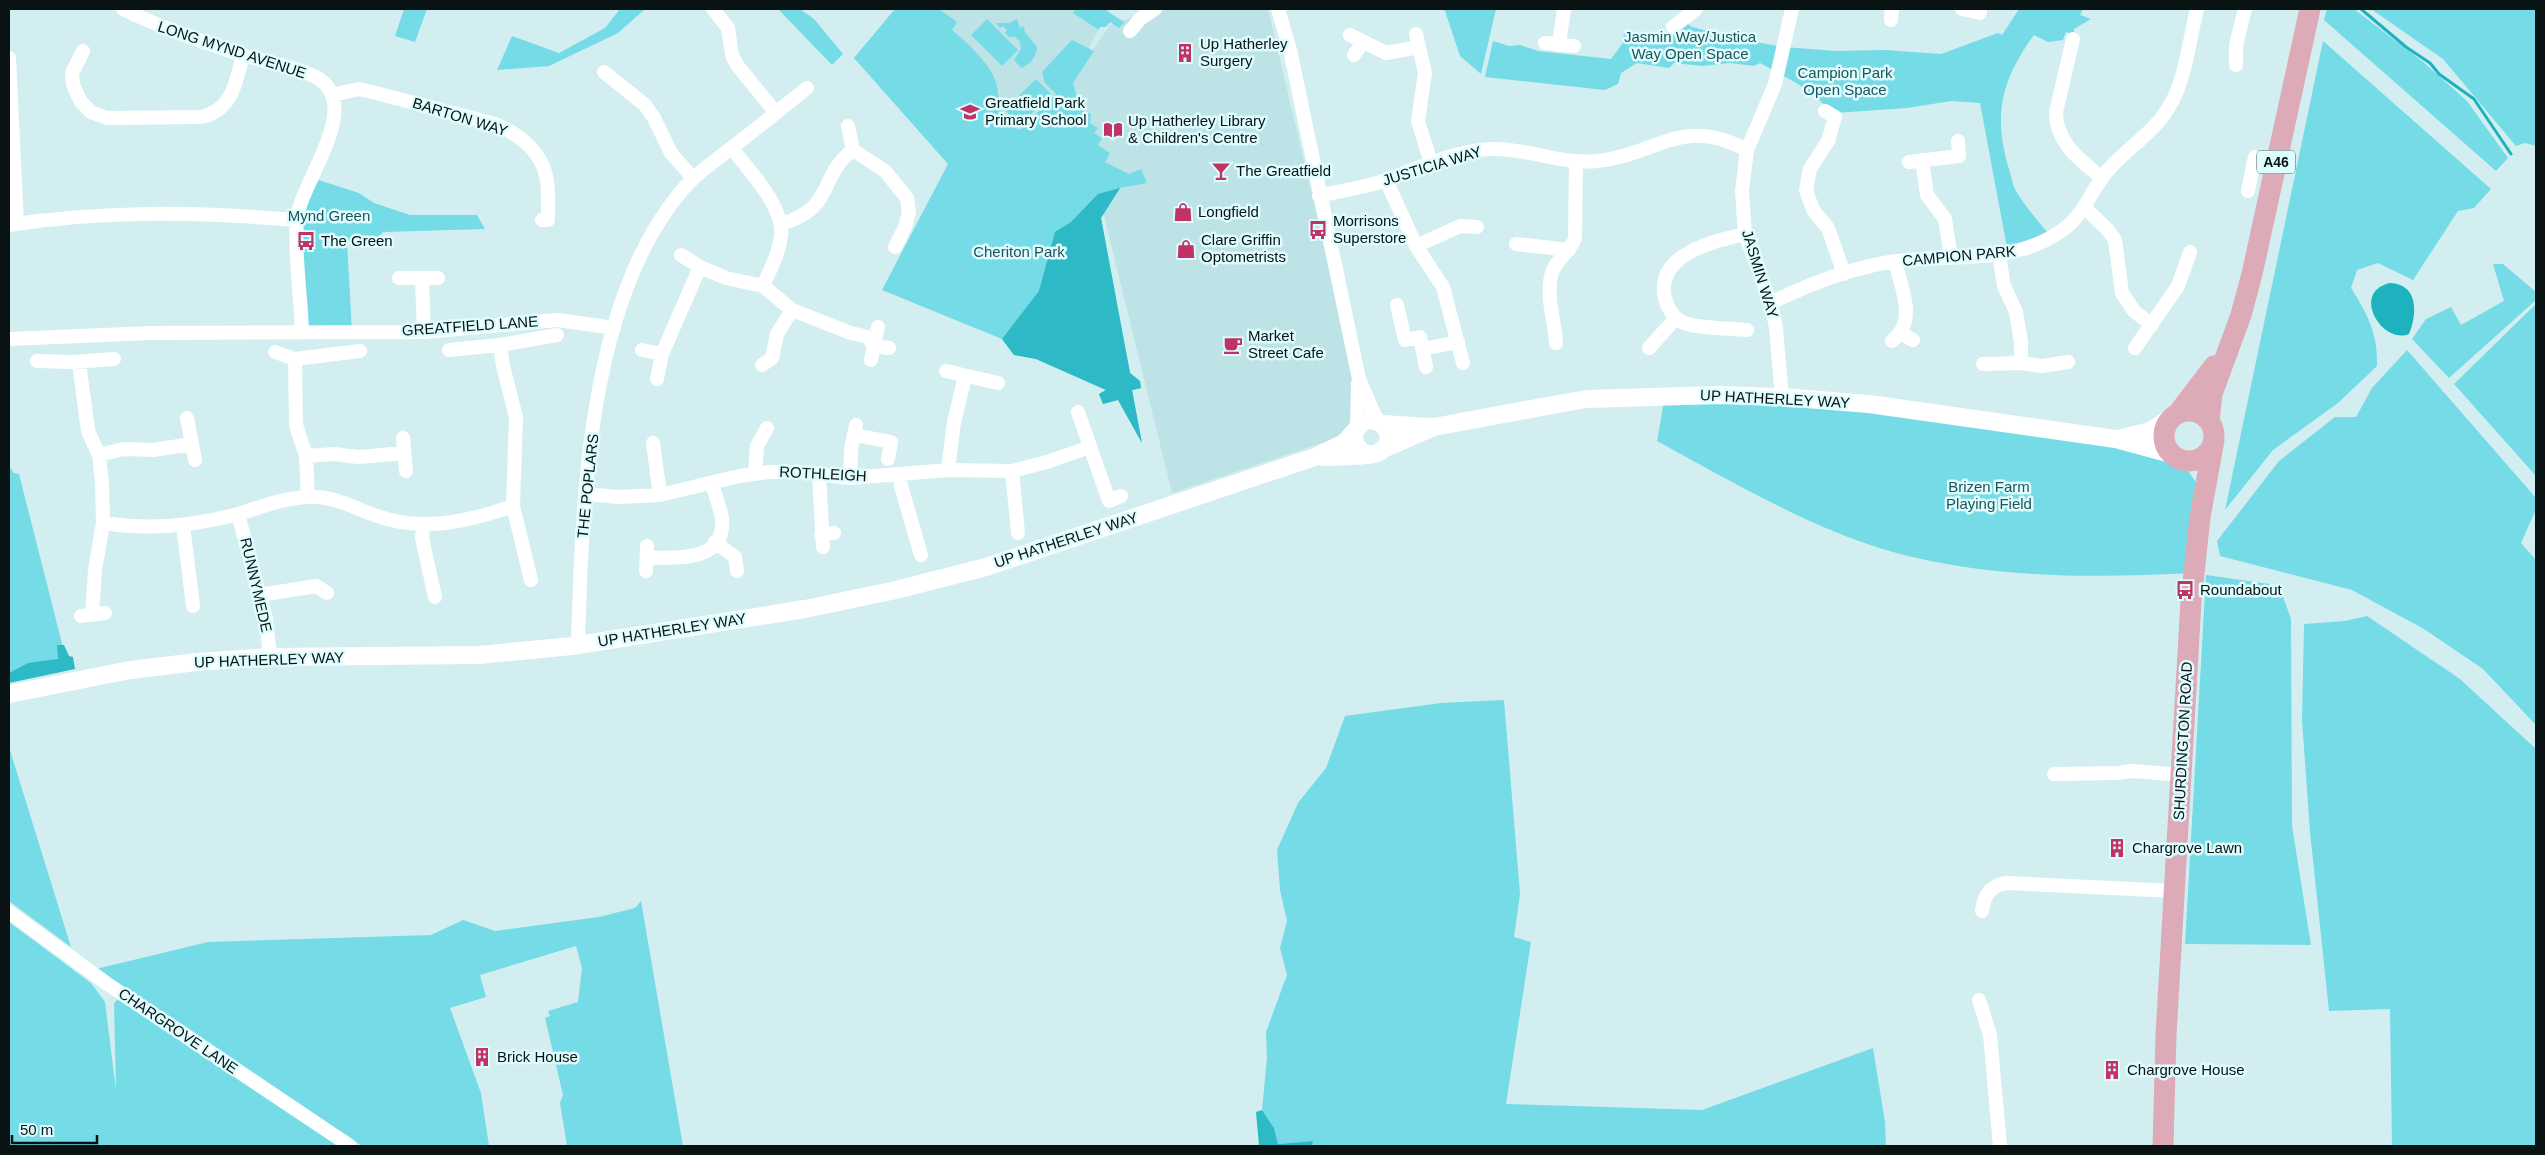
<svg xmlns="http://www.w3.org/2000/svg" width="2545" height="1155" viewBox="0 0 2545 1155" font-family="Arial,sans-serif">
<rect width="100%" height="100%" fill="#d2eef1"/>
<path fill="#bde3e7" d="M 895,9 L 1104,9 L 1109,10 L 1082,61 L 1060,91 L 996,154 L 854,58 Z
M 1156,9 L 1268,9 L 1367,428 L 1172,493 L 1071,81 L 1110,25 Z"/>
<path fill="#75dbe6" d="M 404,9 L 427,9 L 415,42 L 395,36 Z
M 620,9 L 645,9 L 618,33 L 549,66 L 497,70 L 512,36 L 559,53 L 605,28 Z
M 778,9 L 800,9 L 814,19 L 843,54 L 832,65 Z
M 895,9 L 939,9 L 957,22 L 952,30 C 965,40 984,59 992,73 C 1004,94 992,119 1020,130 L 1056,94 L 1045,83 L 1042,72 L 1072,40 L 1094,51 L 1073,83 L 1080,109 L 1091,114 L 1090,123 L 1098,128 L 1094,133 L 1102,138 L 1098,145 L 1110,153 L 1105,162 L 1129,174 L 1141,169 L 1147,183 L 1120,188 L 1101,218 L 1130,373 L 1140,381 L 1141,388 L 1132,390 L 1142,443 L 1118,400 L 1103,404 L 1099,394 L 1106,390 L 1036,359 L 1014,355 L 1002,339 L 882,290 L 948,164 L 854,58 Z
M 1075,9 L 1104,9 L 1124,22 L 1119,28 L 1110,22 L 1106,27 L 1100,27 L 1099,30 L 1073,13 Z
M 1441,9 L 1496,9 L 1481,74 L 1460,56 L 1445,11 Z
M 2019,9 L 2083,9 L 2080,15 L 2091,19 L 2074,29 L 2074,35 L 2066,32 L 2063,40 L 2048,42 L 2034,35 C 2002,79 1993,113 2008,166 C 2011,174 2012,184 2016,191 C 2026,208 2040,223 2052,238 L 2008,253 L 1980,103 L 1951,101 L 1907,108 L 1835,113 L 1798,84 L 1760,63 L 1754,66 L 1730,63 L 1702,66 L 1674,63 L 1669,68 L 1637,63 L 1621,73 L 1618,84 L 1605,90 L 1485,77 L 1493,41 L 1509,46 L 1520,45 L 1538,51 L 1611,59 L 1622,44 L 1624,33 L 1660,40 L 1669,39 L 1686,23 L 1692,27 L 1749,41 L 1784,47 L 1836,51 L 1885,50 L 1941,54 L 1998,33 L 2002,35 Z
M 2327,9 L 2354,9 L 2422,61 L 2467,101 L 2508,158 L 2496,171 L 2324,20 Z
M 2371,9 L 2536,9 L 2536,146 L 2525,143 L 2516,146 L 2443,59 Z
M 987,19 L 1018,50 L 1002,66 L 971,35 Z
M 1017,19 L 1020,28 L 1023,26 L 1025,29 L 1024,31 L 1037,47 C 1037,56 1030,65 1021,68 L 1014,60 L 1021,49 L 1020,42 L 1015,37 L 1009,37 L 1005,33 L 1007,30 L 1003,26 L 1000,28 L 996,23 L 1009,23 Z
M 2323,41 L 2491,189 L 2474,208 L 2458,211 L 2413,280 L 2378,263 L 2357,270 L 2351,288 C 2368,315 2378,334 2377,366 L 2338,403 L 2273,450 L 2225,510 Z
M 1036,79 L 1051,94 L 1020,125 L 1005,110 Z
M 312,178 L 359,193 L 374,203 L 410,215 L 477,215 L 485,229 L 383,232 L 377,239 L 347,241 L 352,332 L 302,332 L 297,242 Z
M 2493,264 L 2503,264 L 2536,292 L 2536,300 L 2449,378 L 2412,339 L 2426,319 L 2451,307 L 2461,325 L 2504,301 Z
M 2536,304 L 2536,476 L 2454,384 Z
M 2407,350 L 2536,498 L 2536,509 L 2521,543 L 2536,560 L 2536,725 L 2483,669 L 2424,629 L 2352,590 L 2220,556 L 2217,541 L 2279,461 L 2335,417 L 2356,417 L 2372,388 Z
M 1665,396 L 1782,397 L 2171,454 L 2180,460 L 2196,482 L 2194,573 C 2093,578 1991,579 1893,552 C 1809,528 1733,482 1657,441 Z
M 9,466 L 14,473 L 19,474 L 68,667 L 9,679 Z
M 2206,575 L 2269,584 L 2281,591 L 2291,619 L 2292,826 L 2311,945 L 2185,944 Z
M 2367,616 L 2460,679 L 2536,749 L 2536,1146 L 2392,1146 L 2390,1009 L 2329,1011 L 2310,832 L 2302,720 L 2304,624 L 2345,621 Z
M 1504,700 L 1520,894 L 1514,937 L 1531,942 L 1506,1104 L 1702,1110 L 1873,1048 L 1885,1122 L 1886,1146 L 1312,1146 L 1313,1141 L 1278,1144 L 1274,1128 L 1262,1110 L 1267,1058 L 1266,1032 L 1287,975 L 1280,948 L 1287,921 L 1280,890 L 1277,850 L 1298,803 L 1326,768 L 1345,716 L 1441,703 Z
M 9,747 L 71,947 L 9,901 Z
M 641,901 L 683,1146 L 567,1146 L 560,1103 L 563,1095 L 545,1018 L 550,1016 L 548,1011 L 578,1002 L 582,968 L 576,946 L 480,975 L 486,997 L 450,1008 L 481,1093 L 489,1146 L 362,1146 L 185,1026 L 96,969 L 208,942 L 431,935 L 463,920 L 495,931 L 599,917 L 635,908 Z
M 9,922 L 91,983 L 105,1002 L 116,1090 L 114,1003 L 120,998 L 344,1146 L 9,1146 Z"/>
<path fill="#2dbac6" d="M 1120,188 L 1101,218 L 1130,373 L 1140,381 L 1141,388 L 1132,390 L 1142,443 L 1118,400 L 1103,404 L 1099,394 L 1106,390 L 1036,359 L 1014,355 L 1002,339 L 1039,291 L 1055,232 L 1071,222 L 1098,194 Z
M 57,645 L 64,645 L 69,656 L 73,657 L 75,669 L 9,683 L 9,673 L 28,663 L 58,659 Z
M 1262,1110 L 1274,1128 L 1278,1144 L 1313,1141 L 1312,1146 L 1259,1146 L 1256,1112 Z"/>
<path fill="#1eb2bf" d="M 2390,283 C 2419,284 2417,315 2409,334 C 2382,345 2350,292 2390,283 Z"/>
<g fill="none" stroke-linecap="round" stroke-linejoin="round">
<path stroke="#1eb2bf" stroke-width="3" d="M 2361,9 L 2406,47 L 2430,63 L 2439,74 L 2474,99 L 2511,154"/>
<path stroke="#fff" stroke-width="14" d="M 123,9 C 161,28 202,42 243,55 C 265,62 300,67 319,79 C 363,108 300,183 297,219 C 294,256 301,295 302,332
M 713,9 L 728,28 L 732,55 L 737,65 L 776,113
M 1278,9 L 1290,50 L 1359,379 L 1377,420
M 1962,9 L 1980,13
M 1891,20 L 1892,9
M 1673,27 L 1696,9
M 1130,31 L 1140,19 L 1155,9
M 1416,34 L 1425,73 L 1418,121 L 1431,163
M 1350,35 L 1386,53 L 1419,47
M 2073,39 L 2056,112 C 2056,143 2080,160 2102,178
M 1545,43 L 1574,46
M 1559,45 L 1564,9
M 83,51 L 72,73 L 73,85 L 81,102 L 91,112 L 107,118 L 201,117 C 233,110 236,82 243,55
M 1354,55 L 1363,42
M 9,58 L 17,224
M 2236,65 L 2236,45 L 2245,9
M 604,72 L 645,105 L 654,118 L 671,153 L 693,178
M 332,95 L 359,89 L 372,92 L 495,124 C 518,133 541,151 546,176 C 549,190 548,206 548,220 L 542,220
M 1825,111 L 1835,117 L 1828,141 L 1810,169 L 1806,190 L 1813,210 L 1828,228 L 1844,274
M 848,126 L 853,150 L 885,171 L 907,198 L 909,212 L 905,227 L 895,247
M 732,148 C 748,170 785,207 781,236 C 779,254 770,270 763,286
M 1922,160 L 1927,195 L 1945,219 L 1951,257
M 1909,162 L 1959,156 L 1958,141
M 1386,180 L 1416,246 L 1443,287 L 1463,363
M 2248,191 L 2255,157
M 1319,196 C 1341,190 1365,188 1386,180 C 1420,168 1456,150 1492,149 C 1528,148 1561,165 1598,161 C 1658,154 1683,115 1747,150
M 2085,208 L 2108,230 L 2115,240 L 2122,293 L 2134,311 L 2152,325
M 781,224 C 837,207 817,177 853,150
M 9,225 C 108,210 197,212 297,220
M 1745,234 C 1714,241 1655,254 1665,298 C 1667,307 1673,318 1682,322 C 1697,329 1729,328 1747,330
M 1516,244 L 1569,250
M 1416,246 L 1460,226 L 1477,227
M 681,255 L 700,267 L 726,278 L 763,286 L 792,310 L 851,333 L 868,337 L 874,346 L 889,348
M 1999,255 L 2004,286 L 2016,312 L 2021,342 L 2021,363
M 399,278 L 438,278
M 422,278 L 424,332
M 1771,303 C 1809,284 1854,267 1896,261 C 1952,254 2013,265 2061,231 C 2085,215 2091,189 2109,169 C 2126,150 2148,136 2163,116 C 2186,86 2188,44 2197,9
M 1397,305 L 1405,340 L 1420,337 L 1426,367
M 1900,333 L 1913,340
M 9,339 L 150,333 L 424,332 L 558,320 L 614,328
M 1892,341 C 1918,321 1901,288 1895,261
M 1556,343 C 1555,320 1544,293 1553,270 C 1559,257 1571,251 1575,238 L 1576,162
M 500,345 L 503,366 L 516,417 L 513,506 L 531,580
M 1649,348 L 1676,318
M 2135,348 L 2178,286 L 2190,252
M 1423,349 L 1458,342
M 449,350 L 500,345 L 557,335
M 642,350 L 662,354
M 275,352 L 295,359 L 360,351
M 295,359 L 296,425 L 306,456 L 308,497
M 871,360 L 878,327
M 37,361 L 73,362 L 114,359
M 79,362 L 88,431 L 99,455 L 102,482 L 103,523 L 95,570 L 92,615
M 1983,364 L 2021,363 L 2042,366 L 2068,362
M 762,365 L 772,358 L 777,334 L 792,310
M 946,371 L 998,383
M 657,379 L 662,354 L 700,267
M 1782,397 L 1776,328 L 1771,303 L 1745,234 L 1742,191 L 1747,150 L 1775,84 L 1792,9
M 1078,412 L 1109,501 L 1121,496
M 187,418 L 195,460
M 1357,427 L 1358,383
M 855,435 L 891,442 L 888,459
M 403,438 L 406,471
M 653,443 L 660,495
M 99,455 L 123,449 L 153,450 L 192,444
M 306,456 L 334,454 L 358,457 L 404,453
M 948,470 L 954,422 L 965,377
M 1012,471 L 1018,533
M 755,473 L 757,446 L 767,428
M 819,474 L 823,547
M 900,474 L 901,486 L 921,555
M 850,478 L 851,449 L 856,425
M 585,494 L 619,497 L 660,495 L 739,476 L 769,472 L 801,472 L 850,478 L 948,470 L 1012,471 L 1047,462 L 1090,447
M 238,514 L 266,619 L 270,657
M 103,523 C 148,530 194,526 238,514 C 261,507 283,498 308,497 C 338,495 359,512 387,519 C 430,531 472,520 513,506
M 183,525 L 193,606
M 423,526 L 422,538 L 435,597
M 821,534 L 834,533
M 715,542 L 735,557 L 737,571
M 648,558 C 677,557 726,563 722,518 C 720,507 715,495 712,484
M 646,571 L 647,546
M 260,595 L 316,586 L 327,593
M 81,616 L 105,613
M 578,645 C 582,505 587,306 679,194 C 693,176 712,163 730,149 C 756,129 782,108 807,88
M 2054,774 L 2118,773 L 2133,771 L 2181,775
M 1982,911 C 1984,895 1990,886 2006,883 L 2174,891
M 9,912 L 106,983 L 350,1146
M 1979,1000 L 1990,1035 L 2000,1146"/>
<path stroke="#fff" stroke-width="18" d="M 1383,424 L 1430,427
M 2119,439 L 2150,431 L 2172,417
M 1383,449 L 1434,427 L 1558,404 L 1587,399 L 1718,395 L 1782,397 L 1869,404 L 2116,439 L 2171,454
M 1323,457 C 1333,457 1371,456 1378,453 C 1399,442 1386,415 1363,421 L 1354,432 C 1353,443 1357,450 1367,454
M 9,694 L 130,670 L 197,662 L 270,657 L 478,655 L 572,646 L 805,609 L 896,590 L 986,567 L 1315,457 L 1344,443 L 1354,432"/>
<path stroke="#ddaab7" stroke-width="21" d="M2164 436a25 25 0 1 1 50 0a25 25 0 1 1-50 0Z
M 2179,412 L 2214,366
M 2209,421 L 2212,394 L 2241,315 L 2252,274 L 2310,9
M 2163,1146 L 2166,1035 L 2191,601 L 2200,517 L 2214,440"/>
</g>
<defs>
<g id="building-bare" transform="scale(1.5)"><path d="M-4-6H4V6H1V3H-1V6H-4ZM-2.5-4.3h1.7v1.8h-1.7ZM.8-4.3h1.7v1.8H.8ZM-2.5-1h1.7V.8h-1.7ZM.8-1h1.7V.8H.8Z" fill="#c03364" stroke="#dffcff" stroke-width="2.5" paint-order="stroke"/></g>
<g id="school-bare" transform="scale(1.5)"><path d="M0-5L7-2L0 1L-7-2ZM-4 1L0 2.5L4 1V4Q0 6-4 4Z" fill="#c03364" stroke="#dffcff" stroke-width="2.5" paint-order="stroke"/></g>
<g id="library-bare" transform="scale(1.5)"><path d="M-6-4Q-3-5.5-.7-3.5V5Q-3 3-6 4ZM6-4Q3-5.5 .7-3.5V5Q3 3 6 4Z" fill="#c03364" stroke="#dffcff" stroke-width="2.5" paint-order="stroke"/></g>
<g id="bar-bare" transform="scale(1.5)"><path d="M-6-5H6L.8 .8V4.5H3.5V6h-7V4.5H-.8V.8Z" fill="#c03364" stroke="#dffcff" stroke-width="2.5" paint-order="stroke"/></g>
<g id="shop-bare" transform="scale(1.5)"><path d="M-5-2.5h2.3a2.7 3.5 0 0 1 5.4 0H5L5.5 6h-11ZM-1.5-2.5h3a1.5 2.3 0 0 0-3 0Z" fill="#c03364" stroke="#dffcff" stroke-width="2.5" paint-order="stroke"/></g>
<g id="bus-bare" transform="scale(1.5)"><path d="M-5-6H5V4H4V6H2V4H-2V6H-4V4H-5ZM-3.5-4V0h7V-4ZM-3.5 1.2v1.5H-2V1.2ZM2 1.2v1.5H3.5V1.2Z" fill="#c03364" stroke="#dffcff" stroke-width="2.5" paint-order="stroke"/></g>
<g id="cafe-bare" transform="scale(1.5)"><path d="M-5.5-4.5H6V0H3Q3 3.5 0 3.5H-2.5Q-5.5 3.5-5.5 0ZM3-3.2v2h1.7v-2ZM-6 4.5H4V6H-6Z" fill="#c03364" stroke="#dffcff" stroke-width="2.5" paint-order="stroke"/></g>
</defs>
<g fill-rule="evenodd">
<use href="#building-bare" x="1185" y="53"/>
<use href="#school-bare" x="970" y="112"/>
<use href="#library-bare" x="1113" y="130"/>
<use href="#bar-bare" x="1221" y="171"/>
<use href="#shop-bare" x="1183" y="212"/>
<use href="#bus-bare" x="1318" y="230"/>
<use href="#bus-bare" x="306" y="241"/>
<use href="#shop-bare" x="1186" y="249"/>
<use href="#cafe-bare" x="1233" y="345"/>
<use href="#bus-bare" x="2185" y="590"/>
<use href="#building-bare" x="2117" y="848"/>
<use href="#building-bare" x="482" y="1057"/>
<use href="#building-bare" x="2112" y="1070"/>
</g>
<g text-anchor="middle" stroke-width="5" stroke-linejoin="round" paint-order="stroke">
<rect fill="#dffcff" stroke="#49595a" stroke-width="1" x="2257" y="150.5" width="38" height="23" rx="4"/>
<g font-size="14" font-weight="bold" fill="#091314">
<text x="2276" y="167">A46</text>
</g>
<g font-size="15" fill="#1d545a" stroke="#dffcff">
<text x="1690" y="42">Jasmin Way/Justica<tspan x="1690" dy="17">Way Open Space</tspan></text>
<text x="1845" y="78">Campion Park<tspan x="1845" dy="17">Open Space</tspan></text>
<text x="329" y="221">Mynd Green</text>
<text x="1019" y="257">Cheriton Park</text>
<text x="1989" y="492">Brizen Farm<tspan x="1989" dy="17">Playing Field</tspan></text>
</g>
<g font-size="15" fill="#091314" stroke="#dffcff" text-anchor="start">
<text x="1200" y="49">Up Hatherley<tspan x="1200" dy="17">Surgery</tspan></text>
<text x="985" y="108">Greatfield Park<tspan x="985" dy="17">Primary School</tspan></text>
<text x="1128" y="126">Up Hatherley Library<tspan x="1128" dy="17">&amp; Children's Centre</tspan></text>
<text x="1236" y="176">The Greatfield</text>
<text x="1198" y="217">Longfield</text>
<text x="1333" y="226">Morrisons<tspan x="1333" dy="17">Superstore</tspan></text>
<text x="1201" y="245">Clare Griffin<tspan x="1201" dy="17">Optometrists</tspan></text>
<text x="321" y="246">The Green</text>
<text x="1248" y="341">Market<tspan x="1248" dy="17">Street Cafe</tspan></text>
<text x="2200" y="595">Roundabout</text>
<text x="2132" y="853">Chargrove Lawn</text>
<text x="497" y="1062">Brick House</text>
<text x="2127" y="1075">Chargrove House</text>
</g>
<g font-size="15" fill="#091314" stroke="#dffcff">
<text transform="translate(232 50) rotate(18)" y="5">LONG MYND AVENUE</text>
<text transform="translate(460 117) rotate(17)" y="5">BARTON WAY</text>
<text transform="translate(1432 166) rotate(-17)" y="5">JUSTICIA WAY</text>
<text transform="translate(1959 256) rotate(-5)" y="5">CAMPION PARK</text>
<text transform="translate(1760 274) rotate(73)" y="5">JASMIN WAY</text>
<text transform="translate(470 326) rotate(-4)" y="5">GREATFIELD LANE</text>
<text transform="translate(1775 399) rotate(3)" y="5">UP HATHERLEY WAY</text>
<text transform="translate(823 474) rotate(3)" y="5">ROTHLEIGH</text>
<text transform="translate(588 486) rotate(-84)" y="5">THE POPLARS</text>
<text transform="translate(1066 540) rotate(-18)" y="5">UP HATHERLEY WAY</text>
<text transform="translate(256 585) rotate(77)" y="5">RUNNYMEDE</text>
<text transform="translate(672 630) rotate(-9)" y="5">UP HATHERLEY WAY</text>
<text transform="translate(269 660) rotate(-2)" y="5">UP HATHERLEY WAY</text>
<text transform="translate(2183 741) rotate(-87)" y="5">SHURDINGTON ROAD</text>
<text transform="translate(178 1031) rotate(34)" y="5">CHARGROVE LANE</text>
</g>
</g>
<rect width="2545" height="1155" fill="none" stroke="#091314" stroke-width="20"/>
<path d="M12 1135v8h85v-8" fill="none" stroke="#091314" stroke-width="2.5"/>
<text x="20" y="1135" font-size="15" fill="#091314" stroke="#dffcff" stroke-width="4" paint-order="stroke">50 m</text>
</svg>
